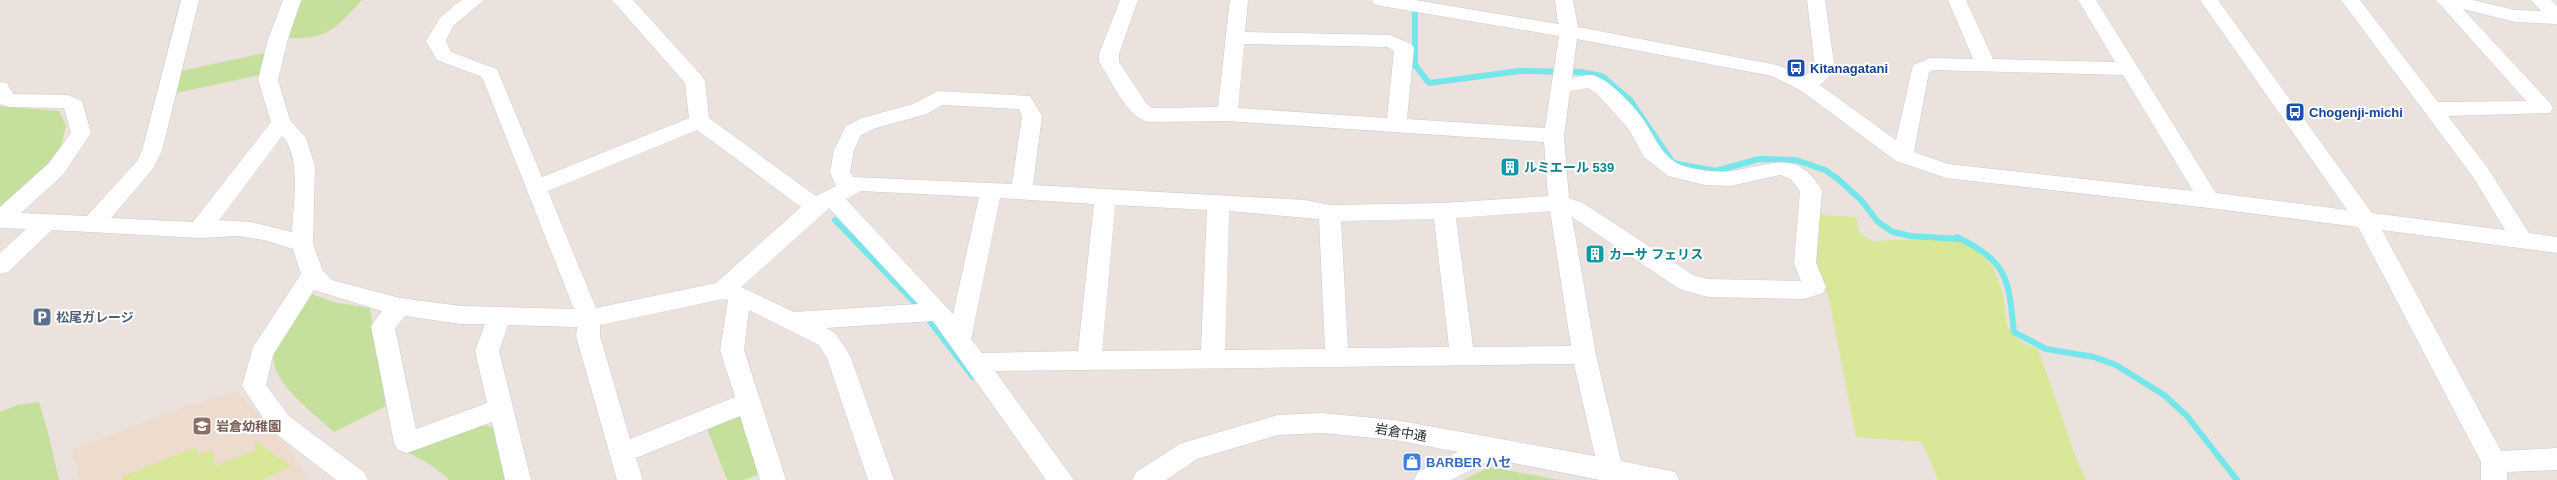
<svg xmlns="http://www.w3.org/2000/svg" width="2557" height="480" viewBox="0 0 2557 480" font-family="Arial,'Noto Sans JP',sans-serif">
<rect width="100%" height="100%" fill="#ece2dd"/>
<path fill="#eddbcd" d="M 237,391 L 286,443 L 309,480 L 80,480 L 71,450 L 178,409 Z"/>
<path fill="#c4e09c" d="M 302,0 L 362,0 C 335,28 329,40 288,38 Z
M 264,53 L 261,75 L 176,93 L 181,71 Z
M 0,106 L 59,111 L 66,126 L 61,147 L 48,172 L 0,207 Z
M 312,294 L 333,302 L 370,308 L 386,406 L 334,432 C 315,414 263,378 275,348 C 282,333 302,309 312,294 Z
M 39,402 L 48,432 L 59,480 L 0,480 L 0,412 L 17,405 Z
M 744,410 L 765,472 L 743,480 L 727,480 L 706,426 Z
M 481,425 L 493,427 L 505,480 L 450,480 L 431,465 L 405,451 Z
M 1490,467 L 1560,480 L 1463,480 Z"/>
<path fill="#d8e798" d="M 1820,215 L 1856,217 L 1860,234 L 1873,241 L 1943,238 L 1972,245 L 1993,267 L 2003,294 L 2007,327 L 2021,342 L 2038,349 L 2079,466 L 2087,480 L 1938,480 L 1922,442 L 1856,437 L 1829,299 L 1816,266 Z
M 254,440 L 291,466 L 262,480 L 123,480 L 123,476 L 196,447 L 197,455 L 212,450 L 215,466 L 256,450 Z"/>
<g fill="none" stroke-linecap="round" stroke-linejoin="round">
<path stroke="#75e6e9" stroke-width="6" d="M 1415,0 L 1415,65 L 1429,83 L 1519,71 L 1580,72 L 1602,76 L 1630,100 L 1673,163 L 1716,171 L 1759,159 L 1796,160 L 1825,170 L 1838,179 L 1861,200 L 1878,222 L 1893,232 L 1911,236 L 1960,239 L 1957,237 C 2009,263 2008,278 2014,332 L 2046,349 L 2094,357 L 2116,365 L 2164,395 L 2187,416 L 2237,480
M 835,220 L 918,306 L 973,377"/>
<g stroke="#c6cbd4" stroke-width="1">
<path id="minor" d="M 181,0 L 199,0 L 162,151 L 152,170 L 111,218 L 193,222 L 271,122 L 258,80 L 268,39 L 283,0 L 301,0 L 288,39 L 278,80 L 290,120 L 306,138 L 315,166 L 313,244 L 323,271 L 332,280 L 400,298 L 461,306 L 574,309 L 482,77 L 437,60 L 426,41 L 440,18 L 456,4 L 462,0 L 484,0 L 453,26 L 446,41 L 451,52 L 497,69 L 542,177 L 689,118 L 685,83 L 612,0 L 633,0 L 702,76 L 705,81 L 709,118 L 816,196 L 836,186 L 830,172 L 834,150 L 846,126 L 862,118 L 913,104 L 938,91 L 1030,96 L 1042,116 L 1033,185 L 1305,200 L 1330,205 L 1444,203 L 1548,196 L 1544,142 L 1227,121 L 1148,122 C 1125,115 1112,81 1099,62 L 1099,54 L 1120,0 L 1138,0 L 1119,54 L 1119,62 L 1146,103 L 1152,108 L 1218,107 L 1230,0 L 1248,0 L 1245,32 L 1390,35 L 1411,44 L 1414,48 L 1407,119 L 1545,128 L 1559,36 L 1381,6 L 1374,4 L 1372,0 L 1415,0 L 1558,24 L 1555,0 L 1573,0 L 1578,27 L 1777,65 L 1805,76 L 1815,68 L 1807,0 L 1825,0 L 1835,70 L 1820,85 L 1896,140 L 1913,65 L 1930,58 L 1973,59 L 1948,0 L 1966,0 L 1993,59 L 2115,62 L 2078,0 L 2096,0 L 2216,193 L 2347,210 L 2200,0 L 2218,0 L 2372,213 L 2505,230 L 2473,177 L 2341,0 L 2360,0 L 2438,102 L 2526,101 L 2436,0 L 2473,0 L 2515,10 L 2541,11 L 2531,0 L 2551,0 L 2557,6 L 2557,24 L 2515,22 L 2463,9 L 2550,103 L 2553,108 L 2550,113 L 2448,116 L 2487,167 L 2529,233 L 2557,237 L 2557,253 L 2382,230 L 2501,451 L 2557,448 L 2557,470 L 2507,472 L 2507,480 L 2481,480 L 2481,462 L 2358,227 L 2209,208 L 1946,178 L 1896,161 L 1800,90 L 1772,76 L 1577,39 L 1572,78 C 1578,77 1584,75 1590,75 C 1606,75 1636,108 1644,121 C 1655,137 1663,159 1683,166 C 1698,170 1716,173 1731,171 C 1770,166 1796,147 1822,190 L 1816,263 L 1826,287 L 1823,293 L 1804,299 L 1708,297 L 1686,291 L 1678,288 L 1572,217 L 1596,355 L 1621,461 L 1675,472 L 1679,480 L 1600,480 L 1493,459 L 1451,480 L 1414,480 L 1418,472 L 1458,452 L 1395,440 L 1322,433 L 1278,435 L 1197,459 L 1166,480 L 1132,480 L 1136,472 L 1180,444 L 1189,441 L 1278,415 L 1322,413 L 1395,420 L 1595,456 L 1574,364 L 995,371 L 1074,480 L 1046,480 L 933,321 L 826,328 L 835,333 L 850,355 L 894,480 L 868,480 L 827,358 L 819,345 L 749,310 L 744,350 L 786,480 L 760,480 L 740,416 L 636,458 L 643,480 L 617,480 L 576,336 L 577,327 L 508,325 L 499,351 L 531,480 L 505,480 L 492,422 L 407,453 L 398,450 L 394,443 L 371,326 L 382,311 L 314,290 L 273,355 L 266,385 L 289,416 L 364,472 L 368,480 L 336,480 L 271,430 L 242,386 L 253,347 L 301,274 L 293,249 L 264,240 L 238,236 L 199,238 L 52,230 L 8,272 L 0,274 L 0,253 L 26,229 L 0,228 L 0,207 L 48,164 L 71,133 L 64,108 L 9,107 L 0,104 L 0,82 L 7,83 L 13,94 L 68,95 L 82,101 L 91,133 L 63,175 L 21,213 L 87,216 L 137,161 L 142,151 ZM 1244,44 L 1387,47 L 1394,51 L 1387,118 L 1238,108 ZM 1933,70 L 2123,75 L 2193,191 L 1948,164 L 1914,152 L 1929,72 ZM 1588,88 L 1597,94 L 1628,128 L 1644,157 L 1668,176 L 1705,185 L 1730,186 L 1780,175 L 1791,179 L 1800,191 L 1794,263 L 1801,281 L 1708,279 L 1693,275 L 1583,203 L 1569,198 L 1564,136 L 1570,91 ZM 942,105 L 1019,109 L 1022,116 L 1012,184 L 853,177 L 850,172 L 854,150 L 861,135 L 876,128 L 927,114 ZM 697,130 L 801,207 L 716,283 L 596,308 L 548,191 ZM 282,136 C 302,156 293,206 292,232 L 251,222 L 219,220 ZM 861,191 L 979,197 L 953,314 L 846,199 ZM 1000,198 L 1094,204 L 1078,351 L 982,353 L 971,339 ZM 1115,205 L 1207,210 L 1201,350 L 1102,351 ZM 829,208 L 918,304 L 794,312 L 741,287 ZM 1229,211 L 1319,219 L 1325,349 L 1225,350 ZM 1550,211 L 1571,346 L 1473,347 L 1456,218 ZM 1434,219 L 1449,347 L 1348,348 L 1341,221 ZM 723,299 L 728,300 L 720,350 L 735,397 L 630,439 L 600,336 L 600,325 ZM 405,316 L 461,324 L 485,324 L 475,351 L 487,403 L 416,429 L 395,328 Z"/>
</g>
<use href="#minor" fill="#fff" fill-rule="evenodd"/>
</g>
<defs>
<g id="bus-square" transform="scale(1)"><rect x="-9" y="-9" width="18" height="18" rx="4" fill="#1a4fb4" stroke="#fff"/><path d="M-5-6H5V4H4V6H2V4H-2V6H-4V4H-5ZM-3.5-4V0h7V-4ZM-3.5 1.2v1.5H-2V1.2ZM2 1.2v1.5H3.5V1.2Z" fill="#fff"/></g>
<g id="building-square" transform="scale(1)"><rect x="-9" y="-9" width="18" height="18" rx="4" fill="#0f9aa8" stroke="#fff"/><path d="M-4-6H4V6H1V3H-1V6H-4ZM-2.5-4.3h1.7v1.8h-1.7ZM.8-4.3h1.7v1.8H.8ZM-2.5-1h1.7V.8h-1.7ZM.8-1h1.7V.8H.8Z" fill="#fff"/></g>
<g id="parking-square" transform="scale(1)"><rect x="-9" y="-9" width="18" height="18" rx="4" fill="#5c6f8a" stroke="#fff"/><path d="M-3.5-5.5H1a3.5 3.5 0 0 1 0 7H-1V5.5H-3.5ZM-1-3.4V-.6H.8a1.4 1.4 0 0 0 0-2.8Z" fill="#fff"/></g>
<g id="school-square" transform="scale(1)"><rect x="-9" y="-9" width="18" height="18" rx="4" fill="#8d6e63" stroke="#fff"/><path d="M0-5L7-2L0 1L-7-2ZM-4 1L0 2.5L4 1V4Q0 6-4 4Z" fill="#fff"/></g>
<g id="shop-square" transform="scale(1)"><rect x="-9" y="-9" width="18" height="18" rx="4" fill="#3f7fe0" stroke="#fff"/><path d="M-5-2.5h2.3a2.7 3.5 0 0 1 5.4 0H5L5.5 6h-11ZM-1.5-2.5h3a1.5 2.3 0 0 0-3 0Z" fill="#fff"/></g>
</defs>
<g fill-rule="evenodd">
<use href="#bus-square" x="1796" y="68"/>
<use href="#bus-square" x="2295" y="112"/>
<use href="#building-square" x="1510" y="167"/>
<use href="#building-square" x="1595" y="254"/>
<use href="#parking-square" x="42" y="317"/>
<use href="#school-square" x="202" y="426"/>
<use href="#shop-square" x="1412" y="462"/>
</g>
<g text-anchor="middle" stroke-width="4" stroke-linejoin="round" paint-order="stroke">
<g font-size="13" font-weight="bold" fill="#164399" stroke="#fff" text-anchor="start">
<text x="1810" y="73">Kitanagatani</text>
<text x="2309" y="117">Chogenji-michi</text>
</g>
<g font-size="13" font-weight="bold" fill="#0d838f" stroke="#fff" text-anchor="start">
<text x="1524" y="172">ルミエール 539</text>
<text x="1609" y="259">カーサ フェリス</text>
</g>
<g font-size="13" font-weight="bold" fill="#4e5e75" stroke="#fff" text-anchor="start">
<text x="56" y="322">松尾ガレージ</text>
</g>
<g font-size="13" font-weight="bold" fill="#785e54" stroke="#fff" text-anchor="start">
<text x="216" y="431">岩倉幼稚園</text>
</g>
<g font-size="13" fill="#2b2b2b" stroke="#fff">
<text transform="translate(1401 432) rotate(9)" y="5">岩倉中通</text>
</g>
<g font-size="13" font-weight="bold" fill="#366cbe" stroke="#fff" text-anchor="start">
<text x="1426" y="467">BARBER ハセ</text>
</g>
</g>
</svg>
